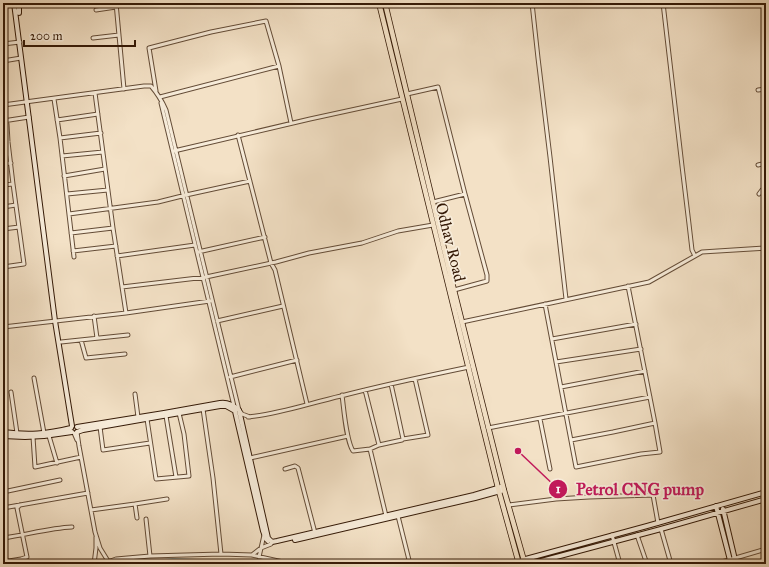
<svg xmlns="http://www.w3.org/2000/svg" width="769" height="567" viewBox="0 0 769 567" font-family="'IM FELL Great Primer',serif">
<rect width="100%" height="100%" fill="#f3e1c6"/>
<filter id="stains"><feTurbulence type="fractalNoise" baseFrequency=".005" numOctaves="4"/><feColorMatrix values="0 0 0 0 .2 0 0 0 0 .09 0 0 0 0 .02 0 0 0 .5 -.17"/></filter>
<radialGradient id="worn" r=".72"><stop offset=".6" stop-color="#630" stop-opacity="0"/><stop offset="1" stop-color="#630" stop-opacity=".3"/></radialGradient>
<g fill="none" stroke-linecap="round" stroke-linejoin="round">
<path stroke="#9dbcba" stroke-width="4" d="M 138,564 L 173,560 L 243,563 L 251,564"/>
<g stroke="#644c37" stroke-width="5">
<path id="street" d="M 116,3 L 124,89
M 532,3 L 538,58 L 550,157 L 566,299
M 663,3 L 682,166 L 689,224 L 692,250 L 695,256
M 182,4 L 187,3
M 96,10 L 116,7
M 93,38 L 119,35
M 3,44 L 20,42
M 3,61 L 21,58
M 758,90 L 766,89
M 156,91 L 149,48 L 211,32 L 266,21 L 279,66 L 291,123
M 95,93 L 113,228 L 126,313
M 407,94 L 438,87 L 465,194
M 160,97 L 279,66
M 54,99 L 60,138 L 74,257
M 161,103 L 234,406
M 3,105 L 144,86 L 151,86 C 158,94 162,101 166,110 L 239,410 L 242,414 L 250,417
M 764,113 L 766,113
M 57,120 L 98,114
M 3,121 L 29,117
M 238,135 L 271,263 L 275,270 L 307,404
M 60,138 L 101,133
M 174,151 L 310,119 L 402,99
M 62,156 L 103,152
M 3,164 L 11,163
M 758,165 L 766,163
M 64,176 L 105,169
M 3,185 L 13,184
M 67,194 L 108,190
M 759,194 L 762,190 L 766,188
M 433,202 L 465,194 L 487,275 L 487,281 L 454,290
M 3,207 L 16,205
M 764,212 L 766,229
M 69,214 L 158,202 L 186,195 L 250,181
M 3,229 L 19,227
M 71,233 L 113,228
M 73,251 L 116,246
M 198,252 L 265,237
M 117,256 L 195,245
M 3,267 L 24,264 L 13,184 L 8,142 L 7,124 L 6,121
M 122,287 L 206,277 L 276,262 L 309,253 L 362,243 L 398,231 L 433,225
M 545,304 L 576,467 L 641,454 L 660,452 L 655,423 L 628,286
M 94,316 L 97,338
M 217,321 L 283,306
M 462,322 L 649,282 L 702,252 L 766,248
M 3,327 L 126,313 L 210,301
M 552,339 L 636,324
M 81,340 L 86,358 L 125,354
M 61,342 L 128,335
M 556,362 L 641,349
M 230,377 L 297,360
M 34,378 L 44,433
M 561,387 L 645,371
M 365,390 L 379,445
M 11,392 L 17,433
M 135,394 L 138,417
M 342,395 C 344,410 346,440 353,451 L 370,449 L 379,445 L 402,440 L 403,439 L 397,411 L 391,384
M 203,409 L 213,478 L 221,554
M 166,416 L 176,477
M 248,417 C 280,414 310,403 341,396 C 383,385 426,376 469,367
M 147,419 L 156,479 L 189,476 L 184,434 L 179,413
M 540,419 L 550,469
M 100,427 L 103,450 L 150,443
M 488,428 L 650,397
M 77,432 L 79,446 L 95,532 L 100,548 L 108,561
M 74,433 L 77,440
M 49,436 L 57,463
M 33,437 L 35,467 L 81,457
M 403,439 L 428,435 L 415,379
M 571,440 L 613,432 L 655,423
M 370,449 L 386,516
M 250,458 L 348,436
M 285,469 L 295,466 L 298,468 L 315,533
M 3,492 L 60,480
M 135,504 L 137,518
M 509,505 L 556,499 L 589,497 L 653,495 L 658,523
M 3,508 L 88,493
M 91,510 L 135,504 L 167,499
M 398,516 L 410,564
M 146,519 L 150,556
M 661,529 L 671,564
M 612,535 L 620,564
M 637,535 L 647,564
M 3,538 C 26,535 49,528 72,527
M 252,555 L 261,548 L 271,544 L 272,542
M 259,557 L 264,535
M 3,562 L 21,559 L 27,557 L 17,508 L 20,505
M 94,564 L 96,548 L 96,537
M 102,564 L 116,559 L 150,556 L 221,554 L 252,555 L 292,564
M 715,564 L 766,549"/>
</g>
<g stroke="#351a07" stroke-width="6">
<path id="secondary" d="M 14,3 L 55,321 L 72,426
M 19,3 L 19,13
M 234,407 L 263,531 L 266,539 L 268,541
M 77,427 L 164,413 L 220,403 C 228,402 233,405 239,410 L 268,538 L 272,542 L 277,541 L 474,495 L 501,487
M 3,432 C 28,435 47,434 71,428
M 77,432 L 83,430 L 100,427 L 220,406 L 226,406 L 235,411
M 3,436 L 25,437 L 44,436 L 72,432
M 716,506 L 731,564
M 723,509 L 736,564
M 295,540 L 475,498 L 504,490
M 522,560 L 647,526 L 766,492
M 530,564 L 661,529 L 766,499"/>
</g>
<g stroke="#351a07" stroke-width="6">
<path id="primary" d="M 379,3 L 498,488 L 519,564
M 385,3 L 454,290 L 504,490 L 525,564"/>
</g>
<use href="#street" stroke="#f7ecda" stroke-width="3"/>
<use href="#secondary" stroke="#f7ecda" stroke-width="4"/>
<use href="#primary" stroke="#f3e1c6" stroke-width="4.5"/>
</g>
<g text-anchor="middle" stroke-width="3.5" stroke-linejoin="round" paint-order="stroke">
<g font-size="16" fill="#351a07" stroke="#f7ecda">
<text transform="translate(451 242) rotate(76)" y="6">Odhav Road</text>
</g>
</g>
<path fill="none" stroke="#c2185b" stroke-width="1.5" d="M518 451L558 489"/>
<g fill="#c2185b" stroke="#f7ecda" stroke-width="1.5">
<circle cx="518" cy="451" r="4"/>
<circle cx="558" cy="489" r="10"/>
</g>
<g font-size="12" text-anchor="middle" font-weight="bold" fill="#fff">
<text x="558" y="493">1</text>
</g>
<g font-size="17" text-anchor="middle" font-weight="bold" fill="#c2185b" stroke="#f7ecda" stroke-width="3.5" stroke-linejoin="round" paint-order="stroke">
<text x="640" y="495">Petrol CNG pump</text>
</g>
<rect width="769" height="567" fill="none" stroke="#f3e1c6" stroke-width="16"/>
<rect x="4" y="4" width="761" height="559" fill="none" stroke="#351a07" stroke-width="2"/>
<rect x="8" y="8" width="753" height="551" fill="none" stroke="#351a07"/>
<path d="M24 40v6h111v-6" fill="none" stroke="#351a07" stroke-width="2"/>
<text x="30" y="40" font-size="12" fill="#351a07" stroke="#f7ecda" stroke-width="3" paint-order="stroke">200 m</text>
<rect width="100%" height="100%" filter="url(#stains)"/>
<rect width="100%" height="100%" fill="url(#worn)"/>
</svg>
